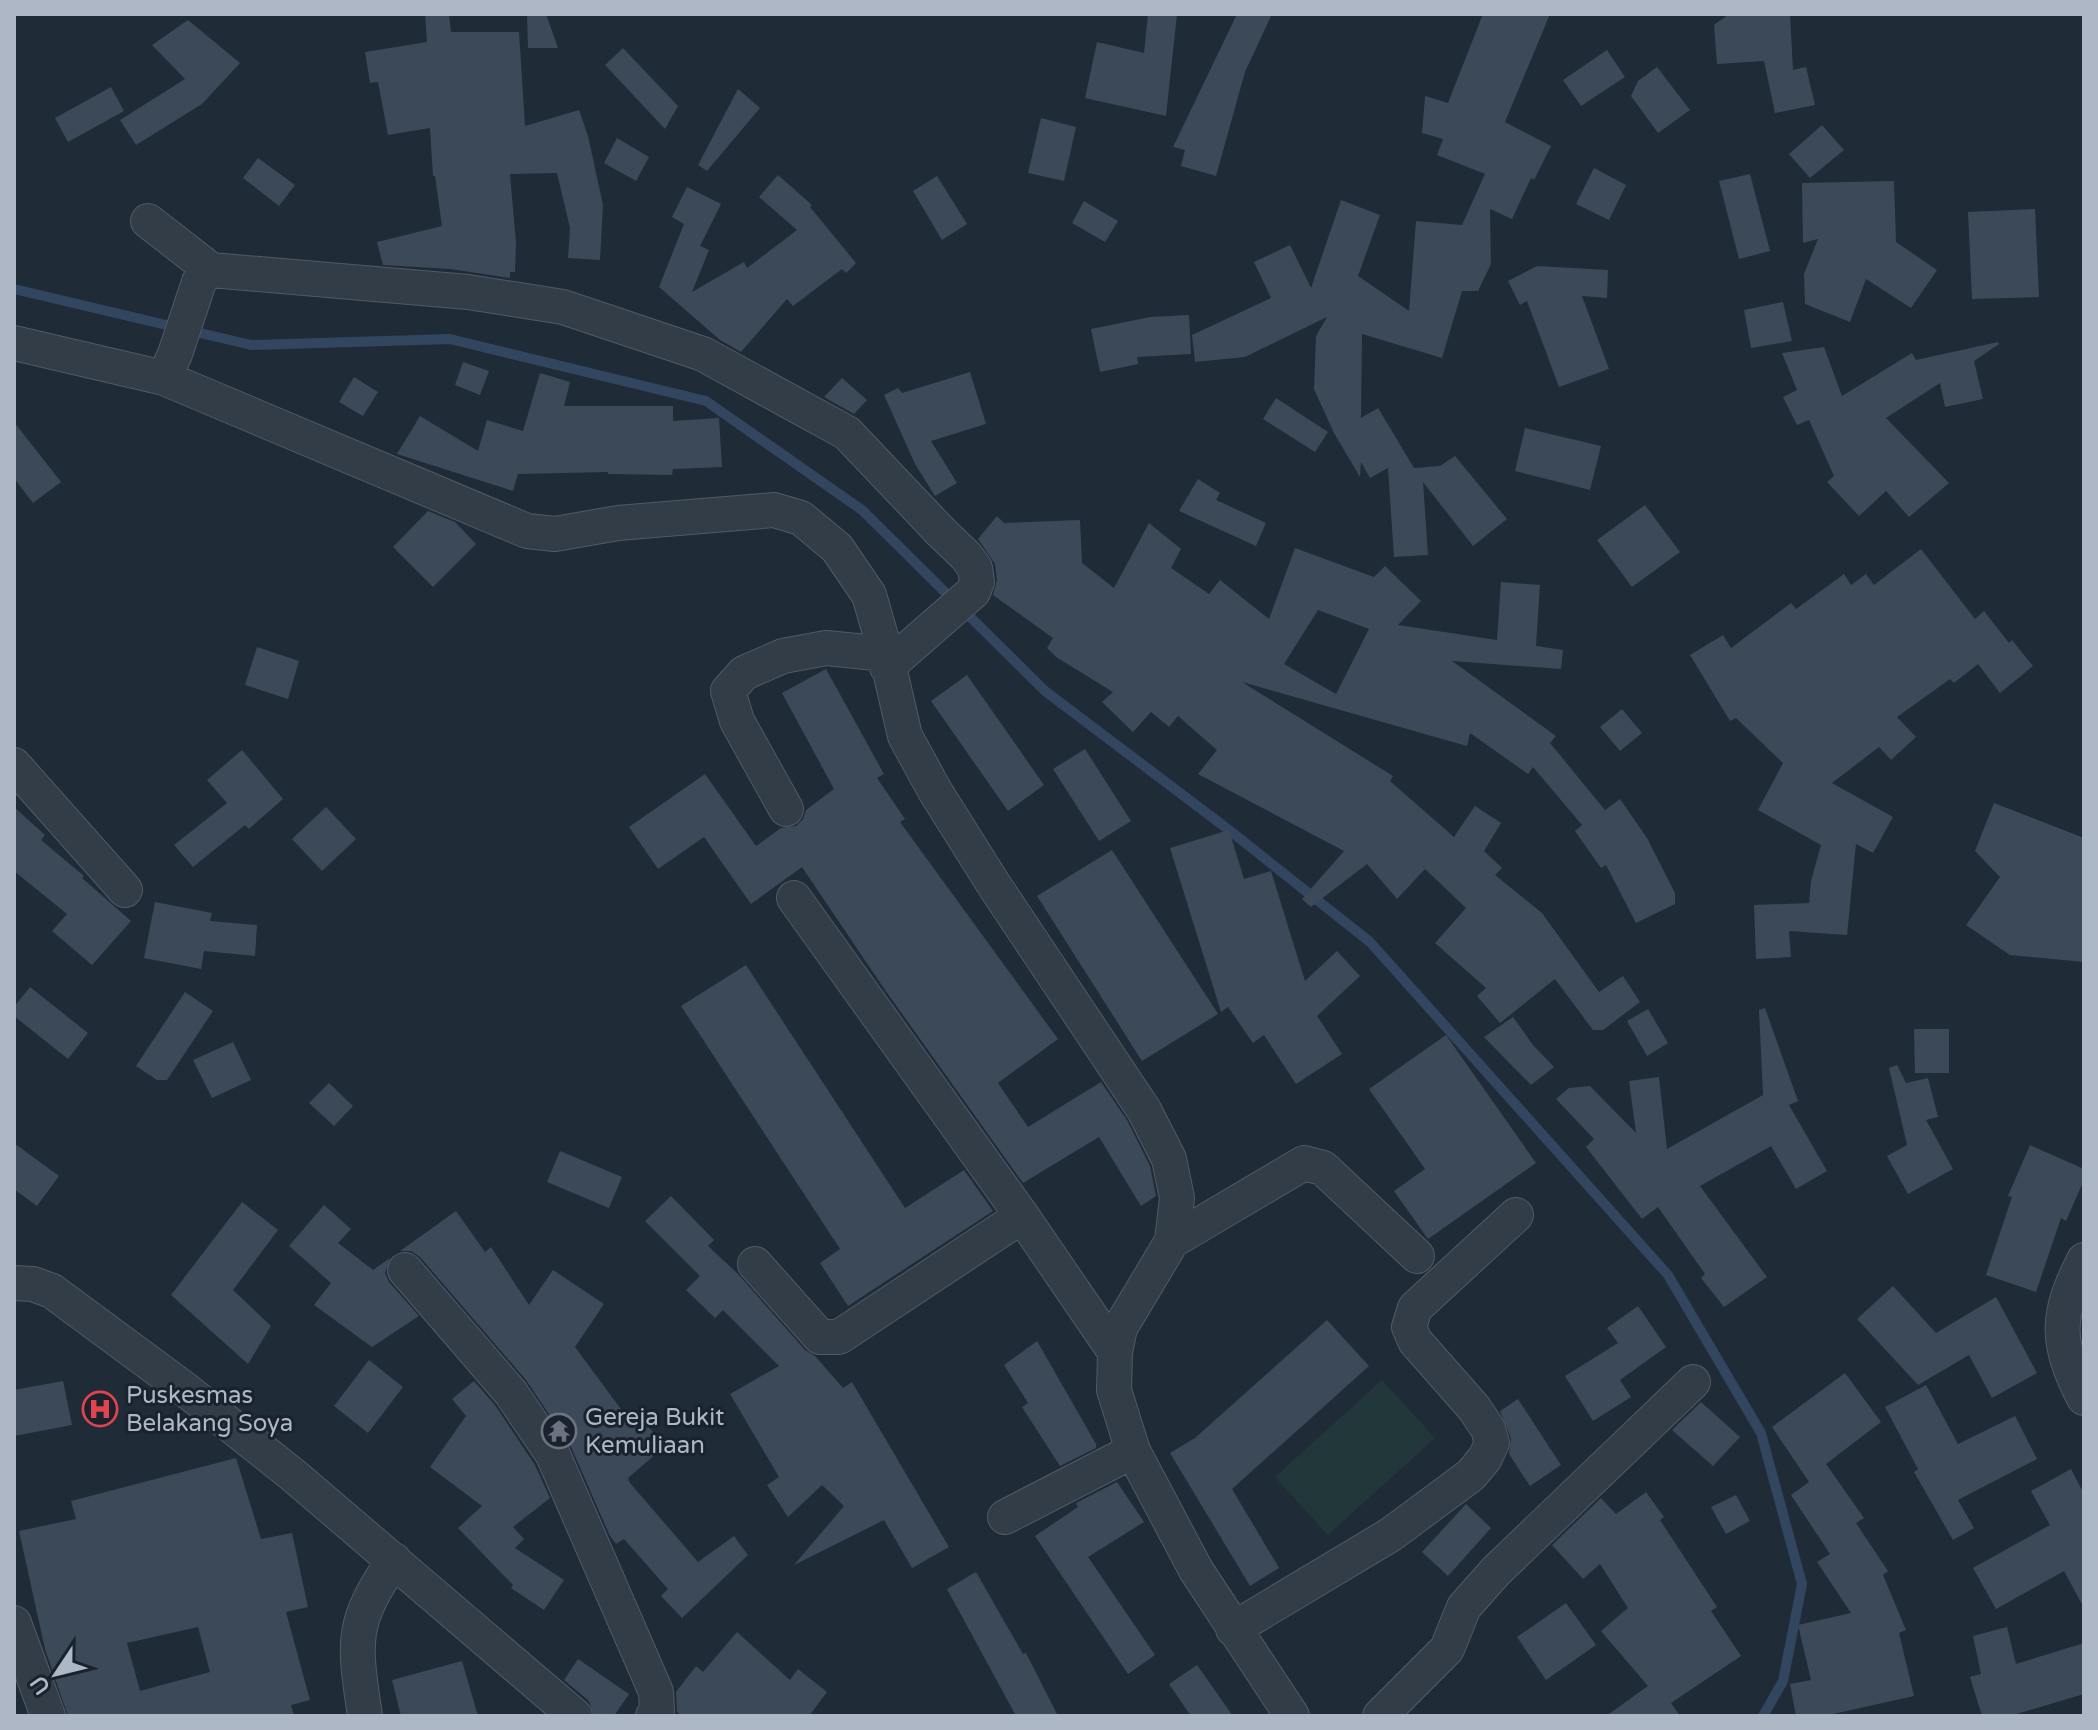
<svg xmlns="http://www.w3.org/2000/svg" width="2098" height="1730" viewBox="0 0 2098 1730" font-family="'Varela Round',sans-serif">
<rect width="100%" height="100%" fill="#202b38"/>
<path fill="#223739" d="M 1382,1380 L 1435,1438 L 1328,1535 L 1275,1477 Z"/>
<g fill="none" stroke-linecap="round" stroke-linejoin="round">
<path stroke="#334660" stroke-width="10" d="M 14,289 L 251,345 L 450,339 L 706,401 L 862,510 L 1045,691 L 1229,830 L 1370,942 L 1668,1275 L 1761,1433 L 1802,1584 L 1783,1681 L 1763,1716"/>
</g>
<path fill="#3c4958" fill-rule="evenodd" d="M 425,14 L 449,14 L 451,32 L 519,32 L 525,126 L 579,110 L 588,136 L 603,205 L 600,260 L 568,258 L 570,228 L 557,173 L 510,174 L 516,243 L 515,272 L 510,272 L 510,278 L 450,269 L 383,265 L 377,242 L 442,226 L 435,176 L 433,176 L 430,128 L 388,135 L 378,82 L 370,83 L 365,52 L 427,42 Z
M 527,14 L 546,14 L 558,48 L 528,48 Z
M 1148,14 L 1177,14 L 1166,116 L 1085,98 L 1097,42 L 1144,53 Z
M 1237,14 L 1272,14 L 1245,72 L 1216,176 L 1181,166 L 1185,150 L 1173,147 Z
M 1483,14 L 1550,14 L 1505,122 L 1551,146 L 1534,180 L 1531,178 L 1512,219 L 1490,209 L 1491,264 L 1478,291 L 1462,291 L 1442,358 L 1362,334 L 1361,418 L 1378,408 L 1414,468 L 1440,466 L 1455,456 L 1507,519 L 1473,546 L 1423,482 L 1428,555 L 1394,557 L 1388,468 L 1370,478 L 1361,462 L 1360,477 L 1334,433 L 1314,389 L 1316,336 L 1327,317 L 1245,357 L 1195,362 L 1192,335 L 1271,298 L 1254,262 L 1290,245 L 1311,288 L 1341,200 L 1380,215 L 1358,276 L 1409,311 L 1416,221 L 1462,225 L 1485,174 L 1437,155 L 1443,139 L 1422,133 L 1425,96 L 1448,103 Z
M 1729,14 L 1790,14 L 1793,70 L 1806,67 L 1815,105 L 1775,113 L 1764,61 L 1717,64 L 1714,25 Z
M 188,20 L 240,63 L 202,104 L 136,145 L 120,120 L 185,79 L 152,45 Z
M 623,48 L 678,106 L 665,129 L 605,65 Z
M 1607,50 L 1625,77 L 1581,106 L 1563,80 Z
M 1657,67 L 1690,110 L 1658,133 L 1631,96 L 1638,81 Z
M 111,87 L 124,111 L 68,142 L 55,118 Z
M 738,89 L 760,108 L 707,171 L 698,165 Z
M 1041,118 L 1076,127 L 1064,181 L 1028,173 Z
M 1822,125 L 1844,150 L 1810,178 L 1789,154 Z
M 617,138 L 649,157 L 636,181 L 604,163 Z
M 258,158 L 295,185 L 279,206 L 243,178 Z
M 1594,168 L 1626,185 L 1609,220 L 1576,204 Z
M 1750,174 L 1770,251 L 1739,259 L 1719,181 Z
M 778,175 L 812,205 L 810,207 L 856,263 L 846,273 L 842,269 L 793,306 L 787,299 L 741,352 L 720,340 L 659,287 L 684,224 L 672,217 L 687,187 L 721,204 L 700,246 L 709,250 L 692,292 L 744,262 L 747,268 L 797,230 L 759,197 Z
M 937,176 L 967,224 L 942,240 L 913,191 Z
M 1894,181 L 1896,242 L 1937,270 L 1911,308 L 1866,279 L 1850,322 L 1805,304 L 1804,274 L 1818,239 L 1803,243 L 1802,183 Z
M 1084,201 L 1118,221 L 1105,242 L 1072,223 Z
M 2035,209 L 2039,297 L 1972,299 L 1968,212 Z
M 1537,266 L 1608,270 L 1607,298 L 1582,296 L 1609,369 L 1559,387 L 1527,301 L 1520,305 L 1508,281 Z
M 1783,302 L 1792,341 L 1751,348 L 1744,310 Z
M 1189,315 L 1191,354 L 1137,357 L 1138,364 L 1100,372 L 1091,329 L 1150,317 Z
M 1998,342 L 1999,344 L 1974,361 L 1983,399 L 1945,407 L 1940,383 L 1886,418 L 1949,483 L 1909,517 L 1886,491 L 1859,516 L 1827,482 L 1834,476 L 1809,420 L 1797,425 L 1783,397 L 1797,390 L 1782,353 L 1824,347 L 1842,396 L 1912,353 L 1916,360 Z
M 463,362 L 489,371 L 480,395 L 455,385 Z
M 970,372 L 986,424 L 931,441 L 957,483 L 935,496 L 915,464 L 884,395 L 898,388 L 902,393 Z
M 540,373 L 570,382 L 564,406 L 673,406 L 673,421 L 719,418 L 722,467 L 673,469 L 672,475 L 608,474 L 608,472 L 518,474 L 513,491 L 397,454 L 420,416 L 478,451 L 487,420 L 523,431 Z
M 354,377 L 378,392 L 363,416 L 339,402 Z
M 842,378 L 867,400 L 854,414 L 824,397 Z
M 1276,398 L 1328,432 L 1315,452 L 1263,419 Z
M 14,422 L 61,482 L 33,503 L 14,478 Z
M 1525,428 L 1601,446 L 1590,490 L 1515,471 Z
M 1198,479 L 1220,493 L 1216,500 L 1266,523 L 1256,546 L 1179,511 Z
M 1645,505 L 1680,552 L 1632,587 L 1597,540 Z
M 428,511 L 455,522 L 476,544 L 433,587 L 393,547 Z
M 997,516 L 1004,523 L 1080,520 L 1082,563 L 1114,588 L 1149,523 L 1181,549 L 1171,568 L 1209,594 L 1220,580 L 1269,619 L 1295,548 L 1374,577 L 1385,566 L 1421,601 L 1398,625 L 1497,640 L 1501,582 L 1540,585 L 1536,646 L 1563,650 L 1561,669 L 1452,661 L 1556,736 L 1550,743 L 1605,810 L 1620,799 L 1647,838 L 1675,893 L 1675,904 L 1636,923 L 1606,865 L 1601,868 L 1575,831 L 1582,825 L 1533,767 L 1528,774 L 1470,733 L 1467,746 L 1242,682 L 1393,776 L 1390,781 L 1454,837 L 1475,806 L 1501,823 L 1484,851 L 1502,868 L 1495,875 L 1542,913 L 1599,992 L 1623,976 L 1640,1002 L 1603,1030 L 1593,1030 L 1555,979 L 1500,1023 L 1477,996 L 1486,988 L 1435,943 L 1466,908 L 1425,869 L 1397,899 L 1367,864 L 1311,907 L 1302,899 L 1344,851 L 1198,774 L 1217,750 L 1178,716 L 1169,727 L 1151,712 L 1133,732 L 1102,702 L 1113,692 L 1056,657 L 1047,648 L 1053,638 L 993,595 L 997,580 L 995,564 L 978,539 ZM 1318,610 L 1369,629 L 1336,694 L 1284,664 Z
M 1921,549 L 1975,619 L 1984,611 L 2009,643 L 2012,640 L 2033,666 L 2000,693 L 1978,664 L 1954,683 L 1950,679 L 1897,717 L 1916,737 L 1891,760 L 1879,747 L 1832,783 L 1893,817 L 1873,853 L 1856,844 L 1847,935 L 1789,931 L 1791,957 L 1756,959 L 1754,905 L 1809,903 L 1811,881 L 1821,845 L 1758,810 L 1783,763 L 1736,718 L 1730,721 L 1690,655 L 1723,635 L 1731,648 L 1791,603 L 1796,609 L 1844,574 L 1851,585 L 1866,574 L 1874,585 Z
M 257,647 L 299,661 L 288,699 L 245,685 Z
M 826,669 L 884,774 L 877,778 L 905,819 L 900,822 L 1058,1039 L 998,1083 L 1028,1127 L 1101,1082 L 1127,1120 L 1150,1166 L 1156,1196 L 1141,1206 L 1099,1137 L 1023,1183 L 885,990 L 802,867 L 751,904 L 704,837 L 658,869 L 629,827 L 705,774 L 756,846 L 781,828 L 796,826 L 803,819 L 806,810 L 834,789 L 782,693 Z
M 967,675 L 1044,785 L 1008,811 L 931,701 Z
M 1622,709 L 1642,733 L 1620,751 L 1600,727 Z
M 1085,749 L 1131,821 L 1099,841 L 1053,769 Z
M 242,750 L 283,799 L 249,829 L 245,825 L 193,867 L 174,845 L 227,803 L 207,780 Z
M 1994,803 L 2084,838 L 2084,962 L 2010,955 L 1966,925 L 2000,877 L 1975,851 Z
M 14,807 L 45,835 L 41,840 L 84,876 L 82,878 L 131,921 L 92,965 L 52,931 L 67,914 L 14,871 Z
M 326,807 L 356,839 L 322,871 L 292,839 Z
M 1229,830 L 1244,879 L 1271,871 L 1305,981 L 1337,951 L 1360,976 L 1317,1016 L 1342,1054 L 1296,1084 L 1264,1035 L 1253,1043 L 1228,1007 L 1221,1012 L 1170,848 Z
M 1112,850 L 1218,1014 L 1142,1061 L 1037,896 Z
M 155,902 L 212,913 L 210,921 L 257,925 L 255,956 L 204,951 L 201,969 L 144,958 Z
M 746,965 L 905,1208 L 964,1170 L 993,1211 L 848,1306 L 820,1263 L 840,1249 L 681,1006 Z
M 30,987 L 88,1033 L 68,1059 L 14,1016 L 14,1007 Z
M 185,992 L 213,1011 L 167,1080 L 157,1080 L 136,1066 Z
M 1765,1008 L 1798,1101 L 1789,1105 L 1827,1171 L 1796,1189 L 1771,1146 L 1700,1186 L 1767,1277 L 1724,1307 L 1701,1278 L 1705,1274 L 1658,1207 L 1642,1219 L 1586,1147 L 1594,1139 L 1556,1099 L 1569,1088 L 1590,1086 L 1636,1133 L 1629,1081 L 1659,1077 L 1667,1149 L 1763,1095 L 1759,1010 Z
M 1648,1009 L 1668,1043 L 1647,1056 L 1627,1021 Z
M 1513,1017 L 1533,1045 L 1554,1067 L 1531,1085 L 1484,1037 Z
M 1914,1029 L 1949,1029 L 1949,1073 L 1915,1073 Z
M 1446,1035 L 1536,1163 L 1428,1239 L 1394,1191 L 1425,1169 L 1369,1089 Z
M 233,1042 L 251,1080 L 212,1098 L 193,1060 Z
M 1897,1065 L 1906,1083 L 1928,1078 L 1938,1117 L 1926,1120 L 1953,1169 L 1908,1194 L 1887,1156 L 1907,1145 L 1889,1068 Z
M 329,1083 L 353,1106 L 334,1126 L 309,1103 Z
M 14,1143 L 59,1176 L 37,1206 L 14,1189 Z
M 2030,1145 L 2084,1169 L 2084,1180 L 2066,1221 L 2061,1218 L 2036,1292 L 1986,1275 L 2012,1197 L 2008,1196 Z
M 560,1151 L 622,1177 L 609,1208 L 547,1182 Z
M 671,1196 L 714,1240 L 708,1246 L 738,1274 L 805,1350 L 815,1356 L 843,1388 L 852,1382 L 949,1547 L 912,1568 L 884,1520 L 794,1565 L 844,1506 L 822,1485 L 788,1517 L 767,1485 L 779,1477 L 730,1394 L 779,1366 L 723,1310 L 715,1318 L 686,1290 L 700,1276 L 645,1221 Z
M 242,1202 L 278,1230 L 233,1290 L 271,1326 L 248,1364 L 171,1295 Z
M 324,1205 L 351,1229 L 338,1243 L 373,1270 L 390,1258 L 385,1273 L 389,1282 L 419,1316 L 372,1347 L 314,1305 L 331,1283 L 289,1246 Z
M 456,1211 L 485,1252 L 491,1247 L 529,1305 L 553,1270 L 604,1304 L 575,1347 L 632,1424 L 640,1417 L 665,1446 L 628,1478 L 630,1483 L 698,1562 L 734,1536 L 748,1555 L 682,1618 L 661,1596 L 668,1589 L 624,1539 L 616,1544 L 610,1536 L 571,1447 L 526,1380 L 420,1257 L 411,1251 L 400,1251 Z
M 1893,1286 L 1936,1333 L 1996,1297 L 2037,1373 L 1992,1398 L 1969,1355 L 1918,1385 L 1857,1319 Z
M 1638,1306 L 1666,1347 L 1620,1380 L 1631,1397 L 1593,1421 L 1565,1376 L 1618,1343 L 1607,1328 Z
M 1327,1320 L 1369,1366 L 1232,1489 L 1279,1568 L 1250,1586 L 1170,1453 L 1195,1438 Z
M 1037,1341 L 1096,1444 L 1096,1448 L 1060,1466 L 1022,1407 L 1028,1403 L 1004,1365 Z
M 369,1360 L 403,1387 L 368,1433 L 334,1406 Z
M 1845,1373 L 1881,1422 L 1826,1464 L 1864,1518 L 1856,1523 L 1888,1571 L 1883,1575 L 1906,1630 L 1899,1633 L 1914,1696 L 1824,1716 L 1796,1716 L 1790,1684 L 1811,1680 L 1798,1625 L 1851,1613 L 1817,1562 L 1830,1554 L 1791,1495 L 1809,1482 L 1772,1427 Z
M 63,1381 L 72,1425 L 14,1436 L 14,1390 Z
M 474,1381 L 495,1405 L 535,1465 L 550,1498 L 513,1527 L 524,1539 L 515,1548 L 564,1580 L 544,1610 L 511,1588 L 513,1585 L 458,1528 L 482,1506 L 430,1467 L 466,1416 L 452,1399 Z
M 1926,1385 L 1958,1444 L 2015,1416 L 2037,1459 L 1958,1500 L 1974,1528 L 1953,1540 L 1914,1472 L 1918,1469 L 1885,1407 Z
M 1518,1399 L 1561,1465 L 1530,1486 L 1509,1454 L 1511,1438 L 1500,1411 Z
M 1701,1402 L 1740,1437 L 1713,1466 L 1672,1430 Z
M 236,1458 L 261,1539 L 292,1533 L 308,1607 L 286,1612 L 310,1700 L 291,1705 L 294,1716 L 68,1716 L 45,1649 L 19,1531 L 76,1519 L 71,1501 ZM 198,1627 L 210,1672 L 140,1691 L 127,1643 Z
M 2071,1469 L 2084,1494 L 2084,1608 L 2064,1571 L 1996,1609 L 1973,1568 L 2050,1525 L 2031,1491 Z
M 1117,1482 L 1144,1522 L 1088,1557 L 1155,1655 L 1128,1674 L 1035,1536 L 1078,1507 L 1076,1503 Z
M 1646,1492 L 1664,1517 L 1660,1520 L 1717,1607 L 1711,1611 L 1741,1656 L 1671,1703 L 1680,1716 L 1606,1716 L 1648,1686 L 1601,1631 L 1628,1608 L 1600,1564 L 1583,1579 L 1552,1545 L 1601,1498 L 1616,1514 Z
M 1736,1495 L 1750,1521 L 1726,1534 L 1711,1507 Z
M 1466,1504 L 1491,1528 L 1448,1576 L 1422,1552 Z
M 976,1572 L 1023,1654 L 1026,1653 L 1058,1716 L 1016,1716 L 947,1589 Z
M 1566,1603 L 1596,1645 L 1546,1680 L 1517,1637 Z
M 2007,1627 L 2016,1664 L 2084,1643 L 2084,1694 L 2010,1716 L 1982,1716 L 1970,1677 L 1981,1674 L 1973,1636 Z
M 737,1632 L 790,1680 L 798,1669 L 827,1692 L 809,1716 L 682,1716 L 677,1712 L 676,1692 L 696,1666 L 703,1672 Z
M 578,1659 L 629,1694 L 614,1716 L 594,1716 L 589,1701 L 564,1680 Z
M 462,1661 L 478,1716 L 401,1716 L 392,1680 Z
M 1197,1665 L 1233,1716 L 1191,1716 L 1169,1684 Z"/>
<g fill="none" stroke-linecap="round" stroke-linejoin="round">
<g stroke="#515a66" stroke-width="36">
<path id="minor" d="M 148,221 L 211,270
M 14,343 L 164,378 L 527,531 L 555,534 L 618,523 L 774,510 L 801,518 L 837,548 L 869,595 L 886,654 L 905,736 L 935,791 L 994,885 L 1144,1110 L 1169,1159 L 1177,1198 L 1172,1241 L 1120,1328 L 1115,1352 L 1114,1390 L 1133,1451 L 1196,1570 L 1292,1716
M 164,378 L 175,354 L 199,282 L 203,275 L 211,270 L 468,292 L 563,307 L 703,354 L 847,433 L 941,532 L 966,556 L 975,568 L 977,582 L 973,592 L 887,667
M 14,765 L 125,890
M 786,809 L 737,721 L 728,691 L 744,673 L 783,656 L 826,648 L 886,654
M 794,898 L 1022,1216 L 1115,1352
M 1172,1241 L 1304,1163 L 1323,1168 L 1417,1256
M 2084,1260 C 2056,1314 2055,1344 2084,1398
M 755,1264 L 820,1337 L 839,1337 L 1022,1216
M 405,1270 L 511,1393 L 553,1455 L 656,1692 L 657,1711 L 653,1716
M 14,1283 L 33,1284 L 52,1291 L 186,1390 L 293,1475 L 575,1716
M 1005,1517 L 1133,1451
M 14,1623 L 48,1716
M 1233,1629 L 1390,1535 L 1471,1475 L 1485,1458 L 1492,1443 L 1488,1429 L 1474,1408 L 1415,1341 L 1409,1327 L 1415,1308 L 1516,1215
M 365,1716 C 354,1641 350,1624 394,1560
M 1380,1716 L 1447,1649 L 1464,1607 L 1496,1571 L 1693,1382"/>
</g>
<use href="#minor" stroke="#333d48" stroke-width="34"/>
</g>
<defs>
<g id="hospital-ring" transform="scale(1.8)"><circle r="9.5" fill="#19222d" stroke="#e0444e" stroke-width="1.5"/><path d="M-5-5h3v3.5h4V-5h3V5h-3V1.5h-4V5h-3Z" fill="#e0444e"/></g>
<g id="temple-ring" transform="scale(1.8)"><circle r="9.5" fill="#19222d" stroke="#6b7280" stroke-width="1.5"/><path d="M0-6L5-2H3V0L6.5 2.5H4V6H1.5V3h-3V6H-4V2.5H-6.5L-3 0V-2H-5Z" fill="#6b7280"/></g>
</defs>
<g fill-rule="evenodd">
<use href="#hospital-ring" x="100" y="1409"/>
<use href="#temple-ring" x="559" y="1431"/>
</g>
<g text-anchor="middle" stroke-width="6" stroke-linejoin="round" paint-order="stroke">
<g font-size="24" fill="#aeb7c5" stroke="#19222d" text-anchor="start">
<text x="126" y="1403">Puskesmas<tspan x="126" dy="28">Belakang Soya</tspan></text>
<text x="585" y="1425">Gereja Bukit<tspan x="585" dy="28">Kemuliaan</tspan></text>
</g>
</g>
<rect width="2098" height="1730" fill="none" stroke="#aeb7c5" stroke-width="32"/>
<g transform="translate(56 1674) rotate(235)" stroke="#19222d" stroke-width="6" paint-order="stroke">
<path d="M0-6L14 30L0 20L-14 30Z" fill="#aeb7c5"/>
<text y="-12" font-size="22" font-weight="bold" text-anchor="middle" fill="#aeb7c5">U</text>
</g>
</svg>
